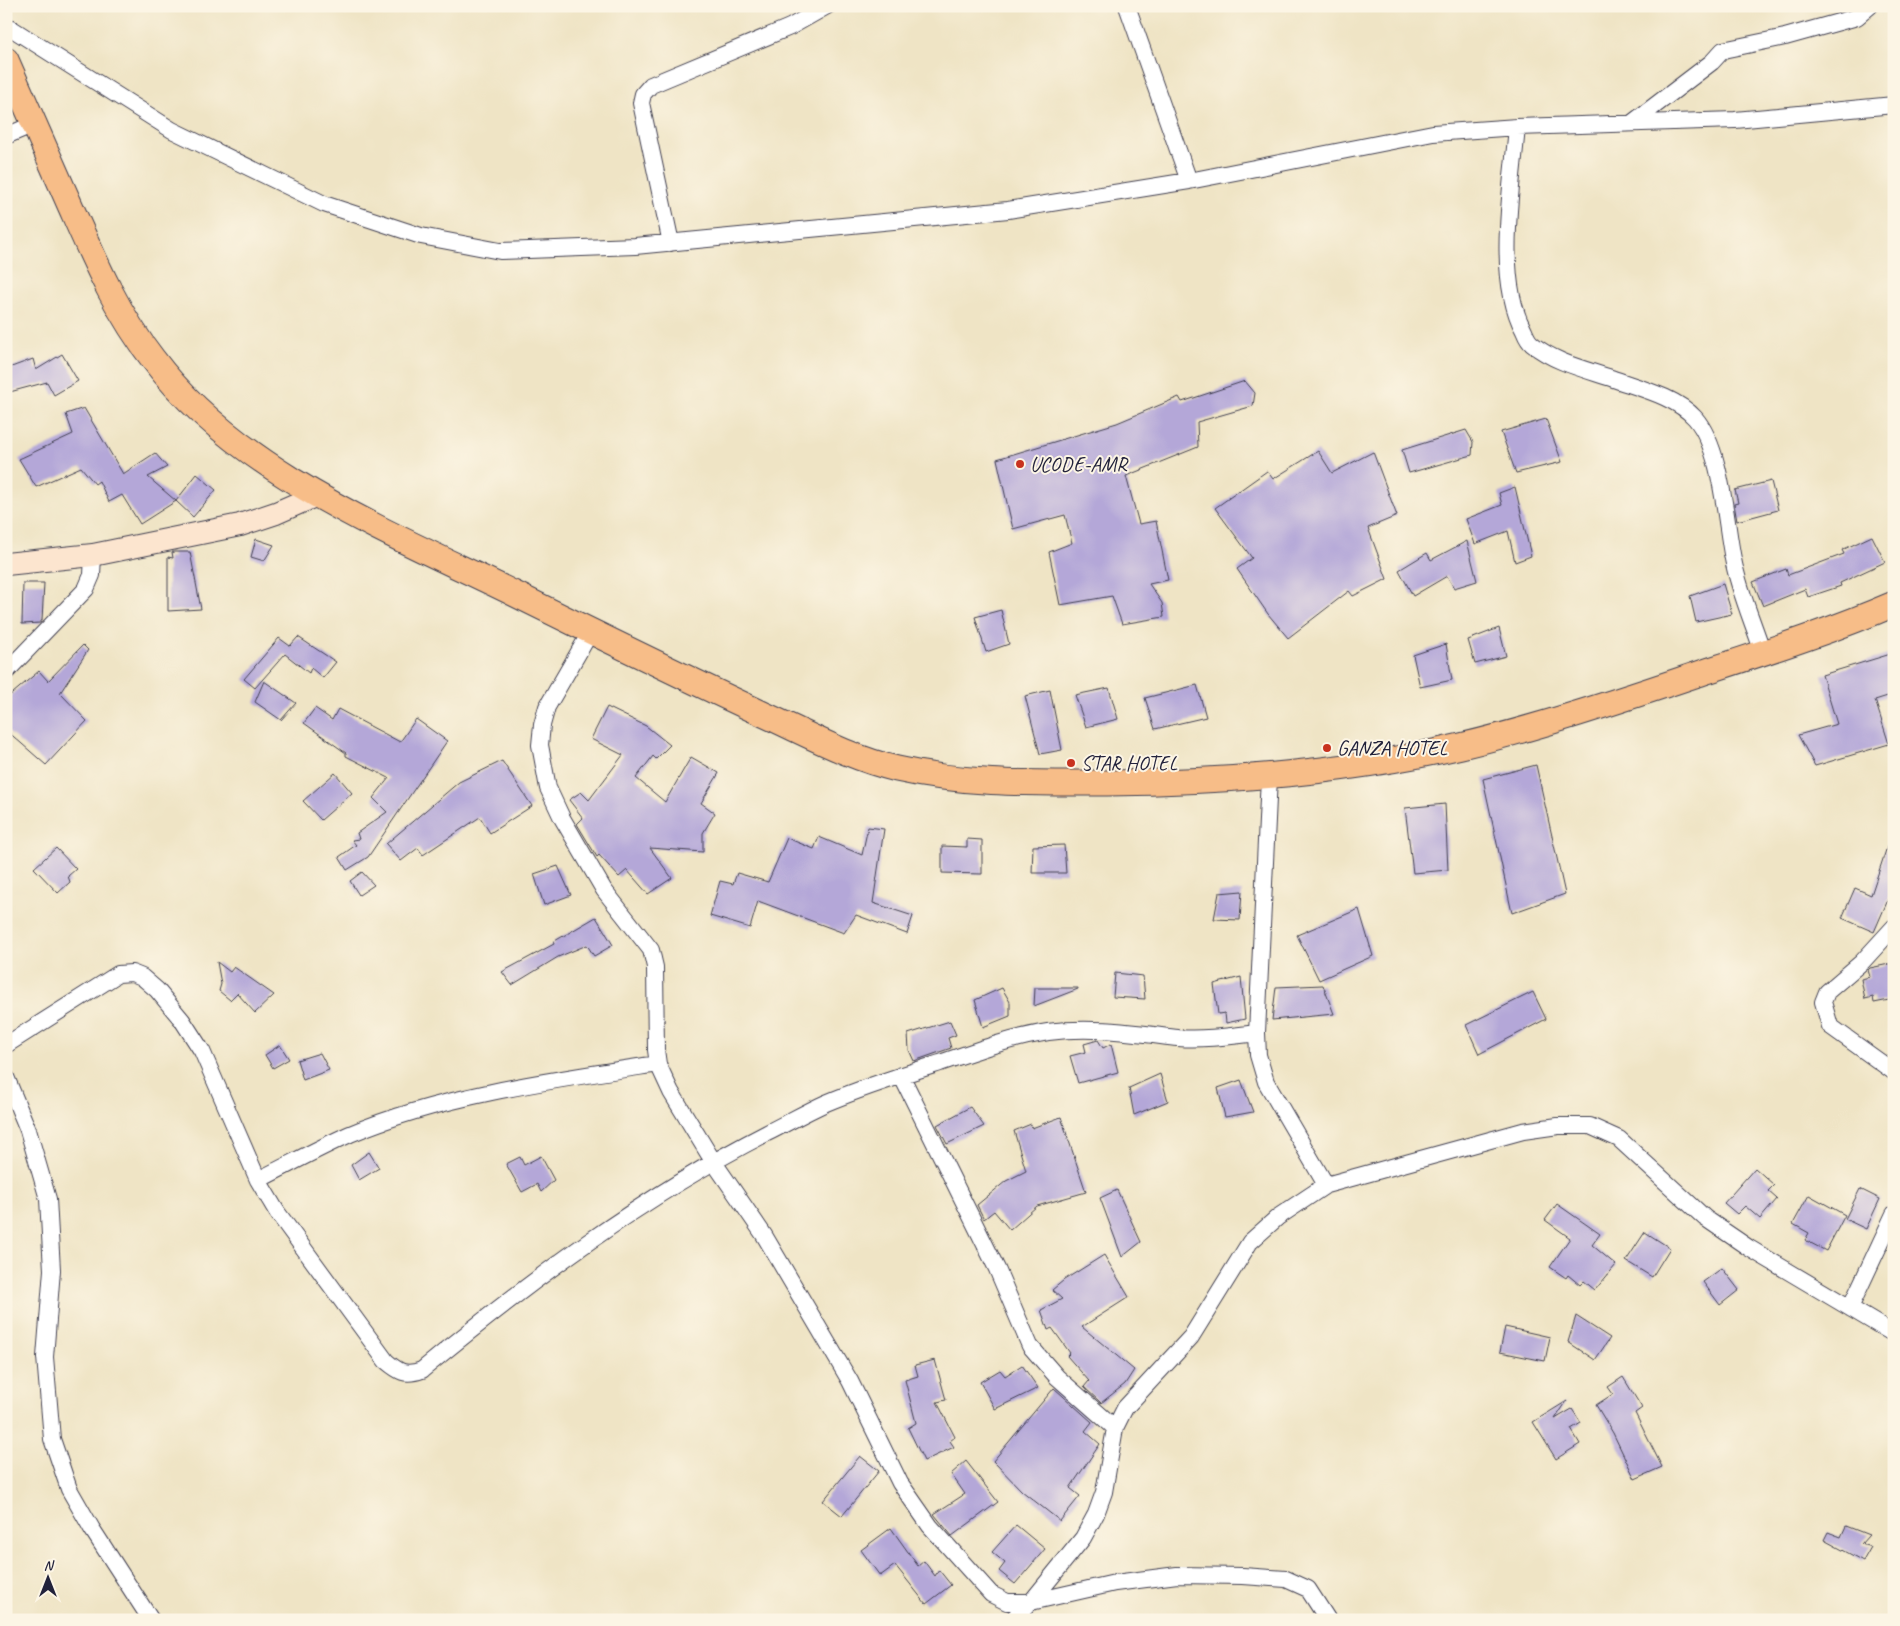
<svg xmlns="http://www.w3.org/2000/svg" width="1900" height="1626" viewBox="0 0 1900 1626" font-family="Caveat,sans-serif">
<rect width="100%" height="100%" fill="#fcf5e5"/>
<filter id="ink" filterUnits="userSpaceOnUse"><feTurbulence type="fractalNoise" baseFrequency=".02" numOctaves="2"/><feDisplacementMap in="SourceGraphic" scale="10" xChannelSelector="R" yChannelSelector="G"/><feConvolveMatrix kernelMatrix="1 2 1 2 8 2 1 2 1" color-interpolation-filters="sRGB"/></filter>
<filter id="wash" filterUnits="userSpaceOnUse"><feTurbulence type="fractalNoise" baseFrequency=".0096" numOctaves="4" result="noise"/><feDisplacementMap in="SourceGraphic" scale="20" xChannelSelector="R" yChannelSelector="G"/><feGaussianBlur stdDeviation="1.12" result="paint"/><feColorMatrix in="noise" values="0 0 0 0 0 0 0 0 0 0 0 0 0 0 0 0 0 1.4 0 .05"/><feComposite in="paint" operator="in"/></filter>
<g filter="url(#wash)">
<rect width="100%" height="100%" fill="#efe4c5"/>
<g id="blocks">
<path fill="#b4a7d8" d="M 62,354 L 78,381 L 54,395 L 47,382 L 6,393 L 6,369 L 33,359 L 36,370 Z
M 1245,381 L 1255,393 L 1253,406 L 1197,422 L 1198,447 L 1126,476 L 1139,524 L 1156,521 L 1168,580 L 1149,584 L 1162,603 L 1164,617 L 1122,624 L 1112,596 L 1060,605 L 1049,552 L 1072,543 L 1065,515 L 1013,529 L 997,459 L 1117,423 L 1179,397 L 1182,402 Z
M 84,408 L 123,474 L 155,453 L 167,467 L 148,477 L 176,501 L 140,524 L 122,495 L 109,502 L 99,481 L 95,484 L 81,467 L 36,487 L 19,459 L 73,434 L 66,414 Z
M 1546,419 L 1562,462 L 1516,473 L 1501,432 Z
M 1466,430 L 1473,442 L 1472,455 L 1409,473 L 1402,450 Z
M 1318,451 L 1332,473 L 1373,452 L 1397,516 L 1368,528 L 1387,579 L 1353,596 L 1349,591 L 1288,638 L 1268,614 L 1237,569 L 1252,558 L 1215,508 L 1267,471 L 1273,479 Z
M 197,474 L 216,490 L 193,517 L 176,501 Z
M 1771,481 L 1778,510 L 1737,521 L 1734,504 L 1738,503 L 1735,490 Z
M 1515,487 L 1531,556 L 1515,562 L 1508,531 L 1475,544 L 1466,519 L 1502,505 L 1499,493 Z
M 1872,536 L 1885,562 L 1840,583 L 1841,586 L 1808,597 L 1805,589 L 1763,606 L 1753,582 L 1786,569 L 1788,575 L 1844,554 L 1842,550 Z
M 256,539 L 274,545 L 264,561 L 251,557 Z
M 1467,541 L 1477,581 L 1454,588 L 1447,576 L 1413,596 L 1399,570 L 1427,553 L 1431,560 Z
M 172,552 L 190,552 L 201,609 L 168,611 L 168,557 L 173,558 Z
M 23,583 L 44,583 L 42,620 L 40,623 L 22,624 Z
M 1723,584 L 1732,614 L 1696,622 L 1690,596 Z
M 1001,610 L 1009,644 L 986,652 L 975,617 Z
M 1499,628 L 1506,656 L 1475,664 L 1468,640 Z
M 298,637 L 336,662 L 323,678 L 311,668 L 309,673 L 285,654 L 255,688 L 244,679 L 279,638 L 290,646 Z
M 1446,644 L 1452,680 L 1420,687 L 1413,655 Z
M 83,645 L 88,650 L 60,693 L 87,721 L 46,765 L 6,730 L 6,699 L 39,671 L 48,681 Z
M 1894,653 L 1894,694 L 1875,700 L 1889,744 L 1815,766 L 1798,735 L 1837,724 L 1822,675 Z
M 264,681 L 296,703 L 281,720 L 255,702 Z
M 1197,685 L 1206,717 L 1155,729 L 1145,698 Z
M 1109,688 L 1118,719 L 1086,727 L 1075,695 Z
M 1050,690 L 1062,750 L 1040,754 L 1025,696 Z
M 607,707 L 646,726 L 670,745 L 656,759 L 653,756 L 636,778 L 665,802 L 691,757 L 719,773 L 701,803 L 715,813 L 703,833 L 703,852 L 650,848 L 672,878 L 648,894 L 627,870 L 619,877 L 599,855 L 597,857 L 577,824 L 583,818 L 569,800 L 581,792 L 589,800 L 623,755 L 591,739 Z
M 315,708 L 332,720 L 338,709 L 400,742 L 416,719 L 447,741 L 368,857 L 347,870 L 339,857 L 356,845 L 352,840 L 359,839 L 357,833 L 387,812 L 373,798 L 389,778 L 346,756 L 346,753 L 304,723 Z
M 502,761 L 532,806 L 490,833 L 480,817 L 423,855 L 418,848 L 401,861 L 386,844 L 459,782 Z
M 1536,765 L 1565,894 L 1512,913 L 1483,779 Z
M 335,773 L 352,793 L 321,820 L 303,801 Z
M 1445,804 L 1448,870 L 1413,873 L 1405,808 Z
M 868,827 L 884,829 L 873,903 L 913,916 L 907,934 L 856,915 L 844,933 L 758,901 L 750,928 L 710,916 L 720,881 L 733,884 L 737,873 L 768,882 L 787,838 L 814,849 L 819,837 L 862,855 Z
M 1891,835 L 1894,836 L 1894,886 L 1874,932 L 1842,918 L 1855,888 L 1871,895 Z
M 967,839 L 982,840 L 982,874 L 942,873 L 942,846 L 967,847 Z
M 1064,845 L 1066,873 L 1032,873 L 1033,846 Z
M 56,848 L 76,869 L 68,876 L 70,882 L 58,893 L 34,868 Z
M 558,866 L 571,895 L 544,905 L 534,874 Z
M 362,872 L 374,885 L 359,895 L 350,881 Z
M 1242,891 L 1240,920 L 1214,919 L 1219,893 Z
M 1359,909 L 1373,956 L 1319,980 L 1297,935 Z
M 596,917 L 613,945 L 594,956 L 587,945 L 558,957 L 512,985 L 502,972 L 554,944 L 553,942 Z
M 217,962 L 230,972 L 234,967 L 274,995 L 255,1013 L 237,993 L 230,1000 L 219,991 L 221,984 Z
M 1894,963 L 1894,999 L 1874,1003 L 1873,997 L 1865,999 L 1861,979 L 1870,977 L 1868,970 L 1870,968 Z
M 1115,973 L 1143,976 L 1145,999 L 1113,997 Z
M 1241,977 L 1245,1019 L 1226,1023 L 1225,1013 L 1218,1014 L 1214,984 Z
M 1323,985 L 1334,1014 L 1272,1020 L 1276,987 Z
M 1002,988 L 1010,1002 L 1010,1016 L 983,1027 L 975,1000 Z
M 1035,988 L 1078,988 L 1078,989 L 1034,1006 Z
M 1533,992 L 1546,1019 L 1479,1054 L 1466,1025 Z
M 950,1021 L 956,1035 L 948,1038 L 951,1048 L 914,1061 L 909,1050 L 908,1034 Z
M 1098,1040 L 1103,1048 L 1111,1044 L 1118,1072 L 1078,1083 L 1070,1056 L 1086,1052 L 1084,1044 Z
M 280,1045 L 289,1059 L 273,1068 L 265,1055 Z
M 320,1053 L 329,1070 L 303,1080 L 297,1060 Z
M 1160,1074 L 1168,1101 L 1134,1115 L 1129,1088 Z
M 1241,1080 L 1253,1112 L 1225,1117 L 1218,1088 Z
M 970,1107 L 984,1126 L 947,1144 L 937,1125 Z
M 1061,1117 L 1086,1192 L 1037,1206 L 1010,1230 L 994,1211 L 984,1219 L 977,1205 L 1006,1181 L 1026,1171 L 1014,1131 L 1031,1124 L 1032,1128 Z
M 369,1152 L 379,1168 L 359,1180 L 351,1165 Z
M 541,1156 L 554,1180 L 541,1192 L 537,1184 L 522,1192 L 506,1164 L 520,1157 L 524,1165 Z
M 1755,1168 L 1774,1185 L 1768,1191 L 1777,1199 L 1760,1219 L 1745,1206 L 1737,1214 L 1724,1203 Z
M 1860,1189 L 1880,1199 L 1866,1229 L 1845,1219 Z
M 1117,1190 L 1141,1242 L 1122,1257 L 1100,1198 Z
M 1809,1195 L 1845,1215 L 1826,1251 L 1805,1240 L 1809,1233 L 1793,1224 Z
M 1557,1204 L 1600,1234 L 1592,1245 L 1616,1265 L 1595,1290 L 1584,1281 L 1580,1285 L 1568,1275 L 1566,1278 L 1550,1267 L 1570,1238 L 1545,1220 Z
M 1645,1232 L 1670,1248 L 1652,1277 L 1626,1261 Z
M 1104,1255 L 1129,1297 L 1082,1327 L 1134,1370 L 1125,1384 L 1101,1403 L 1084,1387 L 1089,1381 L 1067,1356 L 1070,1353 L 1052,1328 L 1048,1330 L 1041,1310 L 1062,1299 L 1052,1290 L 1064,1280 Z
M 1722,1268 L 1739,1290 L 1720,1305 L 1703,1282 Z
M 1576,1316 L 1610,1338 L 1595,1360 L 1568,1342 Z
M 1505,1327 L 1550,1337 L 1545,1361 L 1500,1352 Z
M 935,1360 L 946,1400 L 937,1402 L 955,1437 L 950,1441 L 954,1447 L 924,1461 L 908,1428 L 916,1423 L 905,1380 L 918,1376 L 915,1365 Z
M 1022,1365 L 1038,1388 L 995,1409 L 980,1382 L 1000,1370 L 1005,1376 Z
M 1623,1377 L 1642,1408 L 1635,1413 L 1662,1467 L 1635,1479 L 1613,1433 L 1596,1405 L 1613,1394 L 1608,1387 Z
M 1054,1388 L 1092,1422 L 1085,1431 L 1100,1444 L 1070,1488 L 1080,1496 L 1060,1521 L 1022,1491 L 993,1461 Z
M 1567,1401 L 1555,1419 L 1572,1409 L 1581,1423 L 1571,1429 L 1580,1444 L 1556,1459 L 1533,1422 Z
M 860,1456 L 879,1471 L 842,1516 L 823,1501 Z
M 966,1461 L 998,1502 L 952,1536 L 934,1514 L 965,1494 L 951,1474 Z
M 1016,1525 L 1045,1549 L 1015,1584 L 999,1571 L 1005,1563 L 992,1552 Z
M 1846,1526 L 1869,1535 L 1861,1544 L 1871,1547 L 1863,1561 L 1824,1540 L 1828,1532 L 1841,1537 Z
M 891,1528 L 918,1566 L 924,1561 L 935,1576 L 939,1570 L 951,1585 L 926,1604 L 895,1565 L 880,1576 L 861,1550 Z"/>
</g>
</g>
<g filter="url(#ink)">
<use href="#blocks" fill-opacity="0" stroke="#413f50" stroke-width="1"/>
<g fill="none" stroke-linecap="round" stroke-linejoin="round">
<g stroke="#413f50" stroke-width="18">
<path id="street" d="M 1127,6 L 1189,181
M 6,25 L 172,130 L 324,204 L 421,236 L 500,251 L 635,246 L 1008,210 L 1189,181 L 1433,133 L 1517,127 L 1735,120 L 1894,105
M 1632,123 L 1712,62 L 1723,50 L 1785,37 L 1857,17 L 1870,6
M 1517,127 C 1512,187 1495,278 1524,331 C 1526,336 1528,341 1532,344 C 1554,362 1584,369 1611,378 C 1638,388 1675,396 1695,418 C 1722,449 1725,520 1733,559 C 1739,591 1753,622 1763,653
M 6,136 L 34,124
M 671,243 L 641,103 L 643,94 L 651,85 L 790,27 L 827,6
M 591,631 L 547,707 L 542,725 L 540,745 L 548,788 L 562,818 L 604,890 L 651,950 L 655,967 L 656,1050 L 658,1064 L 671,1092 L 713,1161 L 764,1235 L 850,1381 L 900,1483 L 930,1526 L 991,1594 L 1007,1602 L 1031,1602 L 1115,1583 L 1177,1575 L 1243,1576 L 1286,1579 L 1308,1589 L 1328,1620
M 6,672 L 86,589 L 92,575 L 93,555
M 1269,777 L 1257,1033 L 1258,1055 L 1266,1082 L 1326,1185 L 1523,1131 L 1558,1126 L 1590,1126 L 1619,1139 L 1705,1218 L 1749,1248 L 1894,1334
M 1894,927 L 1862,962 L 1827,992 L 1823,1002 L 1830,1026 L 1894,1072
M 6,1045 L 118,974 L 132,973 L 142,977 L 157,990 L 182,1020 L 202,1051 L 258,1180 L 277,1212 L 386,1361 C 399,1372 405,1376 422,1370 C 530,1281 642,1197 767,1133 C 787,1123 806,1112 826,1103 C 863,1087 902,1075 940,1063 C 975,1051 1011,1038 1048,1032 C 1092,1026 1135,1033 1178,1038 C 1204,1040 1231,1036 1257,1033
M 901,1075 L 997,1269 L 1030,1346 L 1057,1377 L 1115,1428
M 6,1077 L 28,1130 L 48,1199 L 52,1270 L 45,1357 L 52,1439 L 69,1489 L 92,1529 L 151,1620
M 258,1180 C 288,1165 319,1148 350,1134 C 442,1095 559,1079 658,1064
M 1850,1308 L 1894,1214
M 1012,1620 L 1031,1602 L 1083,1538 L 1096,1514 L 1104,1492 L 1115,1428 L 1125,1408 L 1191,1337 L 1250,1242 L 1278,1217 L 1326,1185"/>
</g>
<g stroke="#413f50" stroke-width="24">
<path id="secondary" d="M 6,564 L 93,555 L 240,525 L 276,513 L 317,495"/>
</g>
<g stroke="#413f50" stroke-width="27">
<path id="primary" d="M 6,60 C 27,108 48,155 69,203 C 93,257 116,312 153,359 C 236,471 390,533 513,593 C 596,634 679,675 763,714 C 807,734 850,758 897,769 C 967,785 1037,783 1107,783 C 1226,782 1345,773 1461,746 C 1540,727 1618,701 1695,675 C 1762,653 1829,632 1894,604"/>
</g>
<use href="#street" stroke="#fff" stroke-width="16"/>
<use href="#secondary" stroke="#fce5cf" stroke-width="22"/>
<use href="#primary" stroke="#f7bd88" stroke-width="25"/>
</g>
</g>
<g fill="#c8321e" stroke="#fcf5e5" stroke-width="2">
<circle cx="1020" cy="464" r="5"/>
<circle cx="1327" cy="748" r="5"/>
<circle cx="1071" cy="763" r="5"/>
</g>
<g text-anchor="middle" stroke-width="4" stroke-linejoin="round" paint-order="stroke">
<g font-size="21" fill="#22223b" stroke="#fcf5e5" text-anchor="start">
<text x="1030" y="471">UCODE-AMR</text>
<text x="1337" y="755">GANZA HOTEL</text>
<text x="1081" y="770">STAR HOTEL</text>
</g>
</g>
<rect width="1900" height="1626" fill="none" stroke="#fcf5e5" stroke-width="25"/>
<g transform="translate(48 1578)" stroke="#fcf5e5" stroke-width="4" paint-order="stroke">
<path d="M0-4L9 19L0 12L-9 19Z" fill="#22223b"/>
<text y="-8" font-size="14" font-weight="bold" text-anchor="middle" fill="#22223b">N</text>
</g>
</svg>
